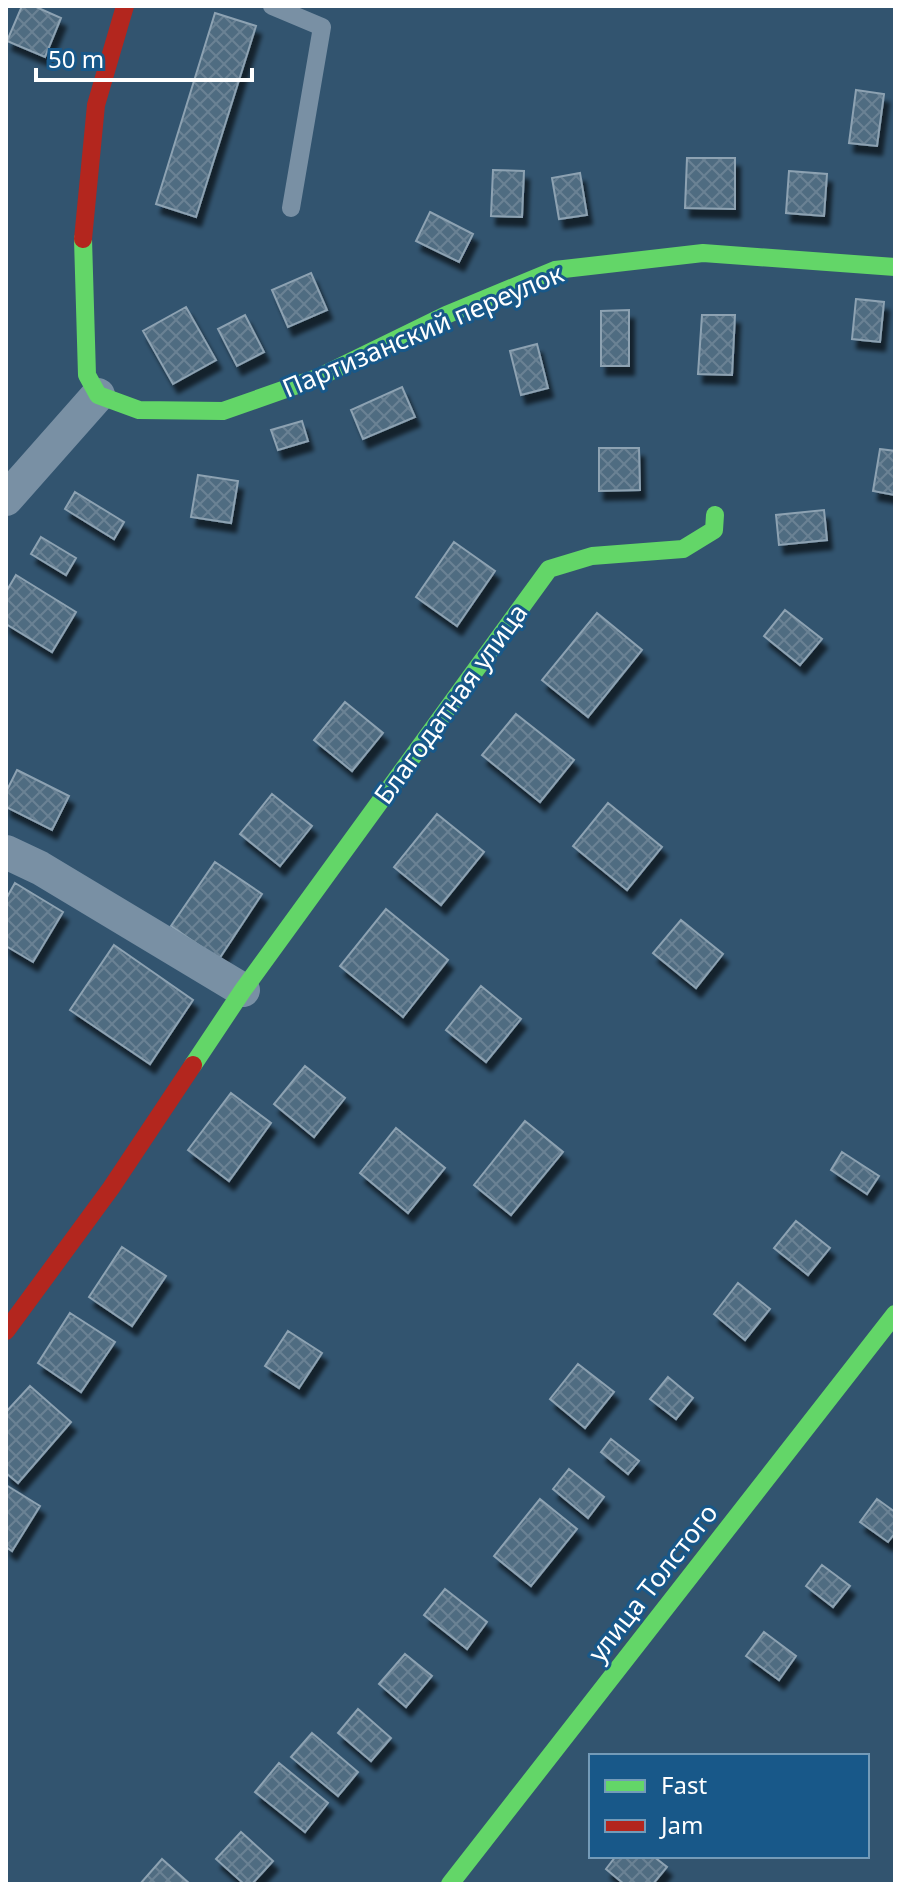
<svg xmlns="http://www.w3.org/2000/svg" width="901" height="1890" viewBox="0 0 901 1890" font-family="'Noto Sans',sans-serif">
<defs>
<pattern id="building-cross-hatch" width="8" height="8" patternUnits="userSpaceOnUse" patternTransform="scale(2)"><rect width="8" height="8" fill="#506c81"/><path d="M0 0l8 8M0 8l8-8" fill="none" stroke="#6a8294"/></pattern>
<filter id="shadow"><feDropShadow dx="5" dy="9" stdDeviation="2" flood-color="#0009"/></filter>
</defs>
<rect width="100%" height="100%" fill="#32546f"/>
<path fill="url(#building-cross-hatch)" stroke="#8da2b2" stroke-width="2" filter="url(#shadow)" d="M 22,6 L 34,6 L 61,18 L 45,57 L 7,41 Z
M 215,13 L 256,26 L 196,217 L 156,204 Z
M 856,90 L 884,94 L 877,146 L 849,143 Z
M 687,158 L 735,158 L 735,209 L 685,208 Z
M 493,170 L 524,171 L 522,217 L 491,216 Z
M 789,171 L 827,174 L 824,216 L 786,213 Z
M 580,173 L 587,215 L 559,219 L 552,178 Z
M 430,212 L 473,234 L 459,262 L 416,241 Z
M 311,273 L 327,310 L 288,327 L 272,290 Z
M 856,299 L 884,302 L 880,342 L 852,339 Z
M 186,307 L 216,360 L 173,384 L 143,331 Z
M 629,310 L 629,366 L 601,366 L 601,311 Z
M 245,315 L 264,352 L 237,366 L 218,329 Z
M 702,315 L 735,315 L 732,375 L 698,374 Z
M 537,344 L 548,388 L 521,395 L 510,351 Z
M 402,387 L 415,417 L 363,439 L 351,410 Z
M 302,421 L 308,441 L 278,450 L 271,430 Z
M 599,448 L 639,448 L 640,490 L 599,491 Z
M 880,449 L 895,451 L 895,495 L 873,491 Z
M 198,475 L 238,481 L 231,523 L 191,517 Z
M 75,492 L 124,522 L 114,539 L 65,509 Z
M 824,510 L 827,540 L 779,545 L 776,515 Z
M 41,537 L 76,558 L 66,575 L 31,554 Z
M 454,542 L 495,571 L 457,626 L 416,597 Z
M 16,575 L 76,612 L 52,652 L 6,624 L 6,592 Z
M 785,610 L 822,639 L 800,665 L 764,636 Z
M 597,613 L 642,650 L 588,717 L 542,680 Z
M 345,702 L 383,733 L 352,771 L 314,740 Z
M 516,714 L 574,760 L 540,802 L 482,755 Z
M 17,770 L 69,796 L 52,830 L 6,807 L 6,792 Z
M 272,794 L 312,826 L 280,866 L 240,834 Z
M 608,803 L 662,847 L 627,890 L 573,846 Z
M 437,814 L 484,852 L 441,905 L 394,867 Z
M 215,862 L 262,894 L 219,959 L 171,926 Z
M 15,883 L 63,912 L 33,962 L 6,946 L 6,899 Z
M 386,909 L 448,960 L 403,1017 L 340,966 Z
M 681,920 L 723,954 L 696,988 L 653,953 Z
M 114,945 L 193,1000 L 150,1064 L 70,1010 Z
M 481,986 L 521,1019 L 486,1062 L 446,1030 Z
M 305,1066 L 345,1098 L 314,1137 L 274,1104 Z
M 231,1093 L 271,1123 L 229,1181 L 188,1150 Z
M 525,1121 L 563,1152 L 511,1215 L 474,1185 Z
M 396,1128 L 445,1168 L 408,1213 L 360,1173 Z
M 842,1152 L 879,1176 L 867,1194 L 831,1170 Z
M 796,1221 L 830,1248 L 808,1275 L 774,1248 Z
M 122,1247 L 166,1276 L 132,1326 L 89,1297 Z
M 738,1283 L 770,1309 L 745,1340 L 714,1314 Z
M 70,1313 L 115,1342 L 81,1392 L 38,1363 Z
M 288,1331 L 322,1353 L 299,1388 L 265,1366 Z
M 578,1364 L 614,1392 L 585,1428 L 550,1399 Z
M 668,1377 L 693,1398 L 676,1419 L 650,1399 Z
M 30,1386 L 71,1422 L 18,1483 L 6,1473 L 6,1412 Z
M 611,1439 L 639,1461 L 628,1474 L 601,1452 Z
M 569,1469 L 604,1497 L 588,1518 L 553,1489 Z
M 6,1485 L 40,1506 L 12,1551 L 6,1547 Z
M 540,1499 L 577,1529 L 531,1586 L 494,1556 Z
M 877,1499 L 895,1512 L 895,1533 L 888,1542 L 860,1522 Z
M 822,1565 L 850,1586 L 833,1607 L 806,1586 Z
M 445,1589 L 487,1622 L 467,1649 L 424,1615 Z
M 764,1632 L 796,1656 L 779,1680 L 746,1656 Z
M 405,1654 L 432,1676 L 406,1707 L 379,1684 Z
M 358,1709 L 391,1738 L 371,1761 L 338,1733 Z
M 312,1733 L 358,1772 L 338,1796 L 291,1757 Z
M 279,1763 L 328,1803 L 305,1832 L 255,1792 Z
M 241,1832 L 273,1861 L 252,1884 L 244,1884 L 216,1859 Z
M 616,1856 L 653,1856 L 667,1867 L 653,1884 L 624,1884 L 606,1869 Z
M 162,1859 L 190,1884 L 140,1884 Z"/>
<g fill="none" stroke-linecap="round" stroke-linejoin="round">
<path stroke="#7990a4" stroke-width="18" d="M 272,6 L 322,27 L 291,208"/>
<path stroke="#7990a4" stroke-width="34" d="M 6,499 L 98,395
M 6,852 L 40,868 L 243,990"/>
<path stroke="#63d668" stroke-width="18" d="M 83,239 L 87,375 L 98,395 L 139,410 L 223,411 L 317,378 L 446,315 L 555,270 L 703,253 L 895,267
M 193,1065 L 243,990 L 549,569 L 592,556 L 683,549 L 714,530 L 715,515
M 450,1884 L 895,1314"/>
<path stroke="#b3261e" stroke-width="18" d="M 83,239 L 96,105 L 125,6
M 6,1331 L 111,1188 L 193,1065"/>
</g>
<g text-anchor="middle" stroke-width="6" stroke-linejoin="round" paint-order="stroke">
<g font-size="26" fill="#fff" stroke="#185889">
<text transform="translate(423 331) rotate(-23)" y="9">Партизанский переулок</text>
<text transform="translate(451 704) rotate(-54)" y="9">Благодатная улица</text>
<text transform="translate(653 1583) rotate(-52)" y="9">улица Толстого</text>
</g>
</g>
<rect width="901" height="1890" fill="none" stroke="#ffffff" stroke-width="16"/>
<rect x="589" y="1754" width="280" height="104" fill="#185889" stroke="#749bb8" stroke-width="2"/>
<rect x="605" y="1780" width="40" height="12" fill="#63d668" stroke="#749bb8" stroke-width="2"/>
<text x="661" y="1794" font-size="24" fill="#ffffff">Fast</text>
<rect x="605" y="1820" width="40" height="12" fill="#b3261e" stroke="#749bb8" stroke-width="2"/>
<text x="661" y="1834" font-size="24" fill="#ffffff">Jam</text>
<path d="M36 68v12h216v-12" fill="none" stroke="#ffffff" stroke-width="4"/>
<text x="48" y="68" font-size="24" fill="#ffffff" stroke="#185889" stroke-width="6" paint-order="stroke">50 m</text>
</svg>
